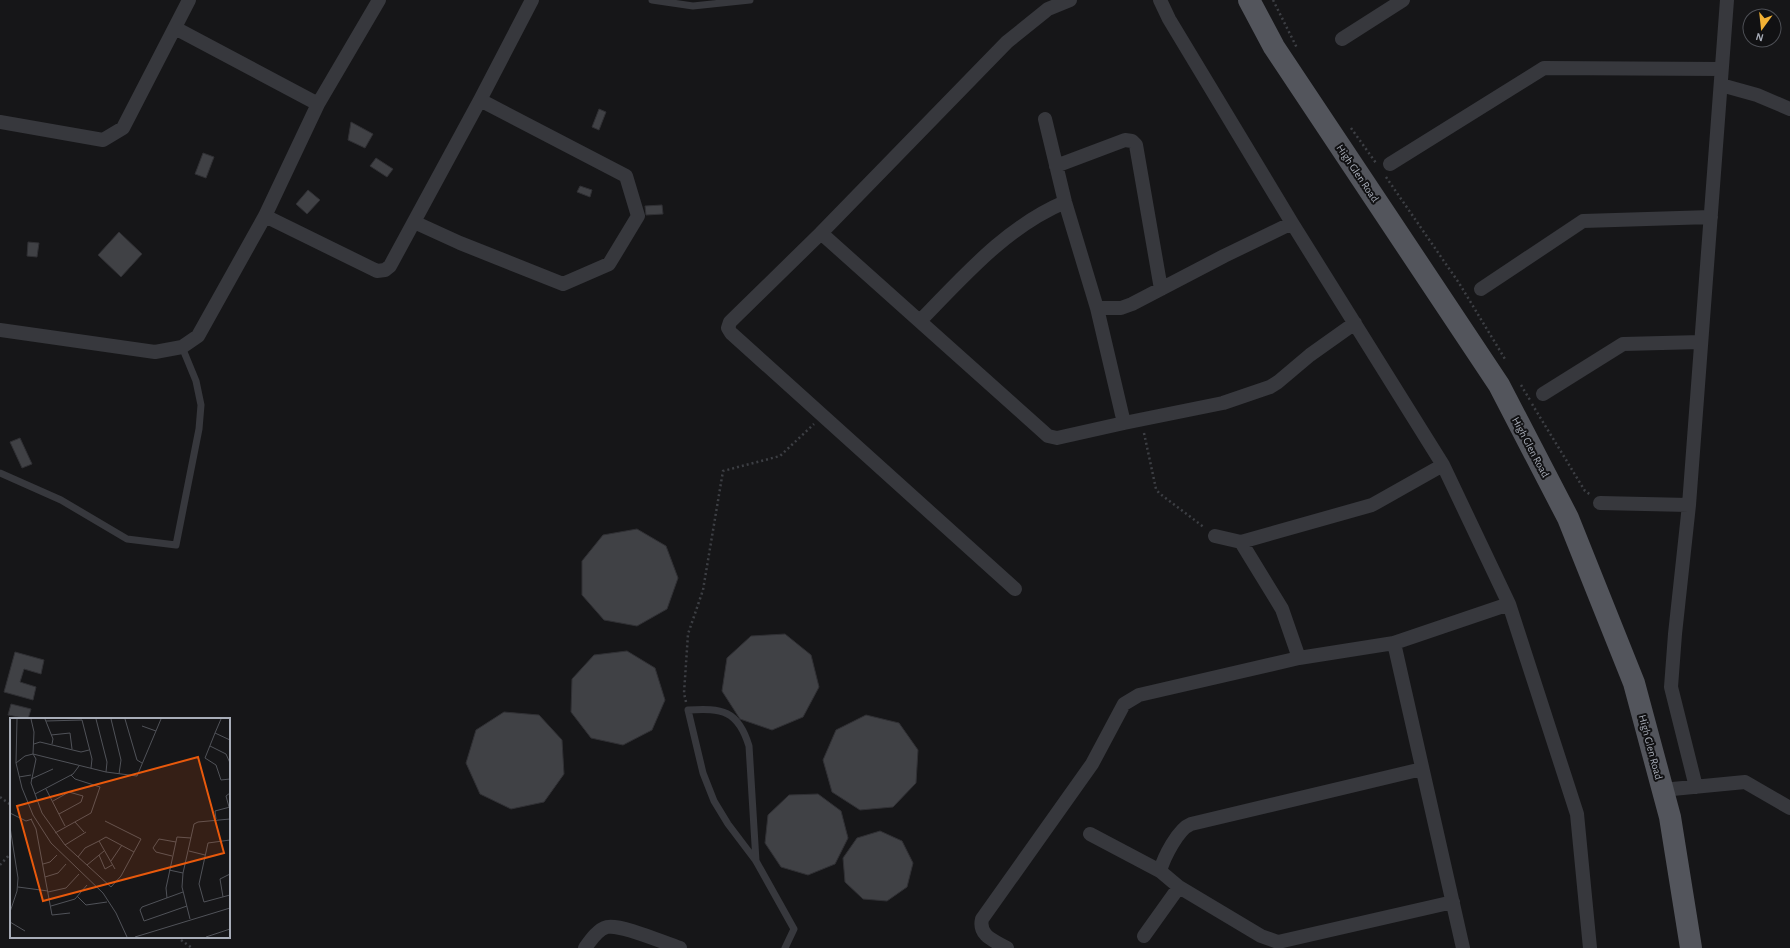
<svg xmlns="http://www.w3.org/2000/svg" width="1790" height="948" viewBox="0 0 1790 948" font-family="'Alegreya Sans',sans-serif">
<rect width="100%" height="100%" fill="#161618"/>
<path fill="#404145" stroke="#303034" d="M 599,109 L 606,112 L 599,130 L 592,127 Z
M 351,122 L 373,134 L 365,148 L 348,140 Z
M 203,153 L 214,157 L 206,178 L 195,174 Z
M 376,158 L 393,169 L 387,177 L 370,166 Z
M 580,186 L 592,190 L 590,197 L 577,192 Z
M 308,190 L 320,200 L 307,214 L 296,204 Z
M 662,205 L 663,214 L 646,215 L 645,206 Z
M 119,232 L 142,254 L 121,277 L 98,255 Z
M 28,242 L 39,243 L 37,257 L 27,256 Z
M 20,438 L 32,464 L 22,468 L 10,442 Z
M 637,529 L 666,546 L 678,578 L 667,609 L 637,626 L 604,620 L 582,595 L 582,561 L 603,535 Z
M 785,634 L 811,655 L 819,687 L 803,717 L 772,730 L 740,719 L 722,691 L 727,658 L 751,636 Z
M 627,651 L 655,668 L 665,700 L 652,730 L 623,745 L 591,738 L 571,712 L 572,679 L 594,655 Z
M 15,652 L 44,660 L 41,674 L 24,669 L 20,682 L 36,687 L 33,700 L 4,692 Z
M 11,704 L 31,709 L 28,719 L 8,715 Z
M 504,712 L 539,715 L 562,740 L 564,774 L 544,802 L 511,809 L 480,794 L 466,763 L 476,730 Z
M 866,715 L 899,723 L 918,750 L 916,783 L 893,807 L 860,810 L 832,792 L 823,760 L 836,730 Z
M 818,794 L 841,811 L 848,838 L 835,864 L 808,875 L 781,867 L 765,843 L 768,815 L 789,795 Z
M 880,831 L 902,841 L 913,863 L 907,887 L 887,901 L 863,899 L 845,882 L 843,858 L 857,838 Z"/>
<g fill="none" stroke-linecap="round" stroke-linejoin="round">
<path stroke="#3d3f44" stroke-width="2.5" stroke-dasharray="2 3" stroke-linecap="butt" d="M 1273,0 L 1297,48
M 1351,128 L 1376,163
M 1386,177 L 1459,283 L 1505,359
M 1521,385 L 1530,400
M 1532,404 L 1585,491 L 1591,495
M 1144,433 L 1156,489 L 1159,493 L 1205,528
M 686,702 L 684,693 L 688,634 L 703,590 L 723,471 L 780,456 L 814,424
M 0,797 L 11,805
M 0,865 L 11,853
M 177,937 L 192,948"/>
<path stroke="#37383d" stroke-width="7" d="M 652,0 L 693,6 L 750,0
M 0,473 L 61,500 L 127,539 L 176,545 L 199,429 L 201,405 L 196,381 L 182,347
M 756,861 L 749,746 C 738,710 722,708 688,710 L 703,773 L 714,801 L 728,824 L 756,861 L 794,929 L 785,948"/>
<path stroke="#37383d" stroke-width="14" d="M 1160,0 L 1169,19 L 1292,223 L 1443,465 L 1509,604 L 1577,814 L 1590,948
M 175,28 L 318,104
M 1342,39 L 1403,0
M 1721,85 L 1757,95 L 1790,109
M 0,122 L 103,140 L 123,128 L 189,0
M 1390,164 L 1544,68 L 1721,69
M 1056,166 L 1125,140 L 1132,141 L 1136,145 L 1161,289
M 265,216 L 377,271 L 385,270 L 390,266 L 480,100 L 532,0
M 414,222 L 460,243 L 563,284 L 609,264 L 638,216 L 626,176 L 480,100
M 821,233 L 1048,436 L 1057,438 L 1124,423 L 1097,308 L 1065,202 L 1045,119
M 1481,289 L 1583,221 L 1711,217
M 1097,308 L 1121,308 L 1132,304 L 1224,256 L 1292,223
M 920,321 C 964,276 1006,227 1065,202
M 0,330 L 155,352 L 182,347 L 198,336 L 265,216 L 318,104 L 379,0
M 1543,394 L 1623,344 L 1701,342
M 1124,423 L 1223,403 L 1270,387 L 1278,382 L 1310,355 L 1355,323
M 1600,503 L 1689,505
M 1215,536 L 1241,542 L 1372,505 L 1443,465
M 1241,542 L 1282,609 L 1299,658
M 1015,589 L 731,333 L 728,328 L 730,322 L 821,233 L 1007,42 L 1048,9 L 1070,0
M 1394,643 L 1463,948
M 1422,769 L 1191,824 C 1178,829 1164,857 1160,871 L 1179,887 L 1261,936 L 1278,942 L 1453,902
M 1696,787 L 1671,687 L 1675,634 L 1689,505 L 1727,0
M 1662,790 L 1745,782 L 1790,808
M 1090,834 L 1160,871
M 1144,936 L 1179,887
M 585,948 C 590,941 598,929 607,927 C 622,924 664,943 680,948
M 1007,948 C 995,941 978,936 982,919 L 1092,764 L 1124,704 L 1139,695 L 1299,658 L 1394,643 L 1509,604"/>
<path stroke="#53555c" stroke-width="22" d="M 1249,0 L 1274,47 L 1499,385 L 1568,518 L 1634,683 L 1670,817 L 1691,948"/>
</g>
<g text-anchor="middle" stroke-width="4" stroke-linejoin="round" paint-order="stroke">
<g font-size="11" fill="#a8adb8" stroke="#111113">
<text transform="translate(1358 173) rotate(56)" y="4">High Glen Road</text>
<text transform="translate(1531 447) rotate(62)" y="4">High Glen Road</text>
<text transform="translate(1651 747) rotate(75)" y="4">High Glen Road</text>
</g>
</g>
<g transform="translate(10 718)">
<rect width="220" height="220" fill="#161618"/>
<path fill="none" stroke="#505258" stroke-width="1" d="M 7,1 L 6,45 L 12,70 L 23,97 L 41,125 L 93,175 L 106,195 L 117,219M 21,1 L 24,14 L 23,36 L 26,41 L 21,65 L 32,95 L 55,127 L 101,169 L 111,158 L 131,121 L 95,103M 35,1 L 43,21 L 42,26M 86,1 L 97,44 L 96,54M 101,1 L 111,42 L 109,56M 115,1 L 127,42 L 132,45M 36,3 L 72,2 L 82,41 L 81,50M 132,8 L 146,13M 205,15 L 211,1M 41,17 L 60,15 L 62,31M 220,22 L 205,15 L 195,40 L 206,47 L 211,62 L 220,61M 24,26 L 30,24 L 71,34 L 79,32M 200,28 L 216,36 L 220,45M 6,45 L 15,38 L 23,36 L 96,54 L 127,58 L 151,1M 9,59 L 21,57M 21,61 L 43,51M 36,71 L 55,108M 25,76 L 63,56 L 69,48M 43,83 L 59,74 L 73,78 L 71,84 L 49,96M 219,89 L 216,78 L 220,75M 0,95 L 16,103 L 22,101M 21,101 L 26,111 L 42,197 L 60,195M 206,101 L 205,93 L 220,89M 65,104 L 74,114M 0,109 L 8,160 L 7,173 L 0,194M 45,115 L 81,95 L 90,69 L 65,61 L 61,57M 220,122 L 198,125 L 189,166 L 194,184 L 220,177M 55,127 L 76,114M 179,133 L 195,137M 89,137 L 95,151 L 102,147M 162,138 L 146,134 L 143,130 L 149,121 L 166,124M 68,139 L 75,130 L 89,123M 101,143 L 112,127M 33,146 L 40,144 L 47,137M 77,147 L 94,133M 105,151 L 89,123 L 96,119 L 124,134M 159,152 L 173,155M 35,159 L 48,155 L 56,146M 8,169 L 38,173M 38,174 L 56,170 L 69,156M 173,174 L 132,189 L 130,192 L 134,203 L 177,188M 67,178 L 76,187 L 97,184M 213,179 L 210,161 L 220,156M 157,180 L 156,170 L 167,119 L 181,120M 41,188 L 65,181 L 77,167M 180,201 L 172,169 L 173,155 L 184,106 L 188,104 L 220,101M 0,204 L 15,213M 125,219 L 220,190M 196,219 L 220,211"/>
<path fill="#e8590c" fill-opacity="0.15" stroke="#e8590c" stroke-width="2" d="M 188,39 L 214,135 L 33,183 L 7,88 Z"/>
<rect width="220" height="220" fill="none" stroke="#a8adb8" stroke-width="2"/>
</g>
<g transform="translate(1762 28) rotate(195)"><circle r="19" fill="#111113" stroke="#4d4f55"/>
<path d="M0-3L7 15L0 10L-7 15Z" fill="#f2b134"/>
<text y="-6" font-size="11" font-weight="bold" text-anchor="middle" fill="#a8adb8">N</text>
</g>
</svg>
